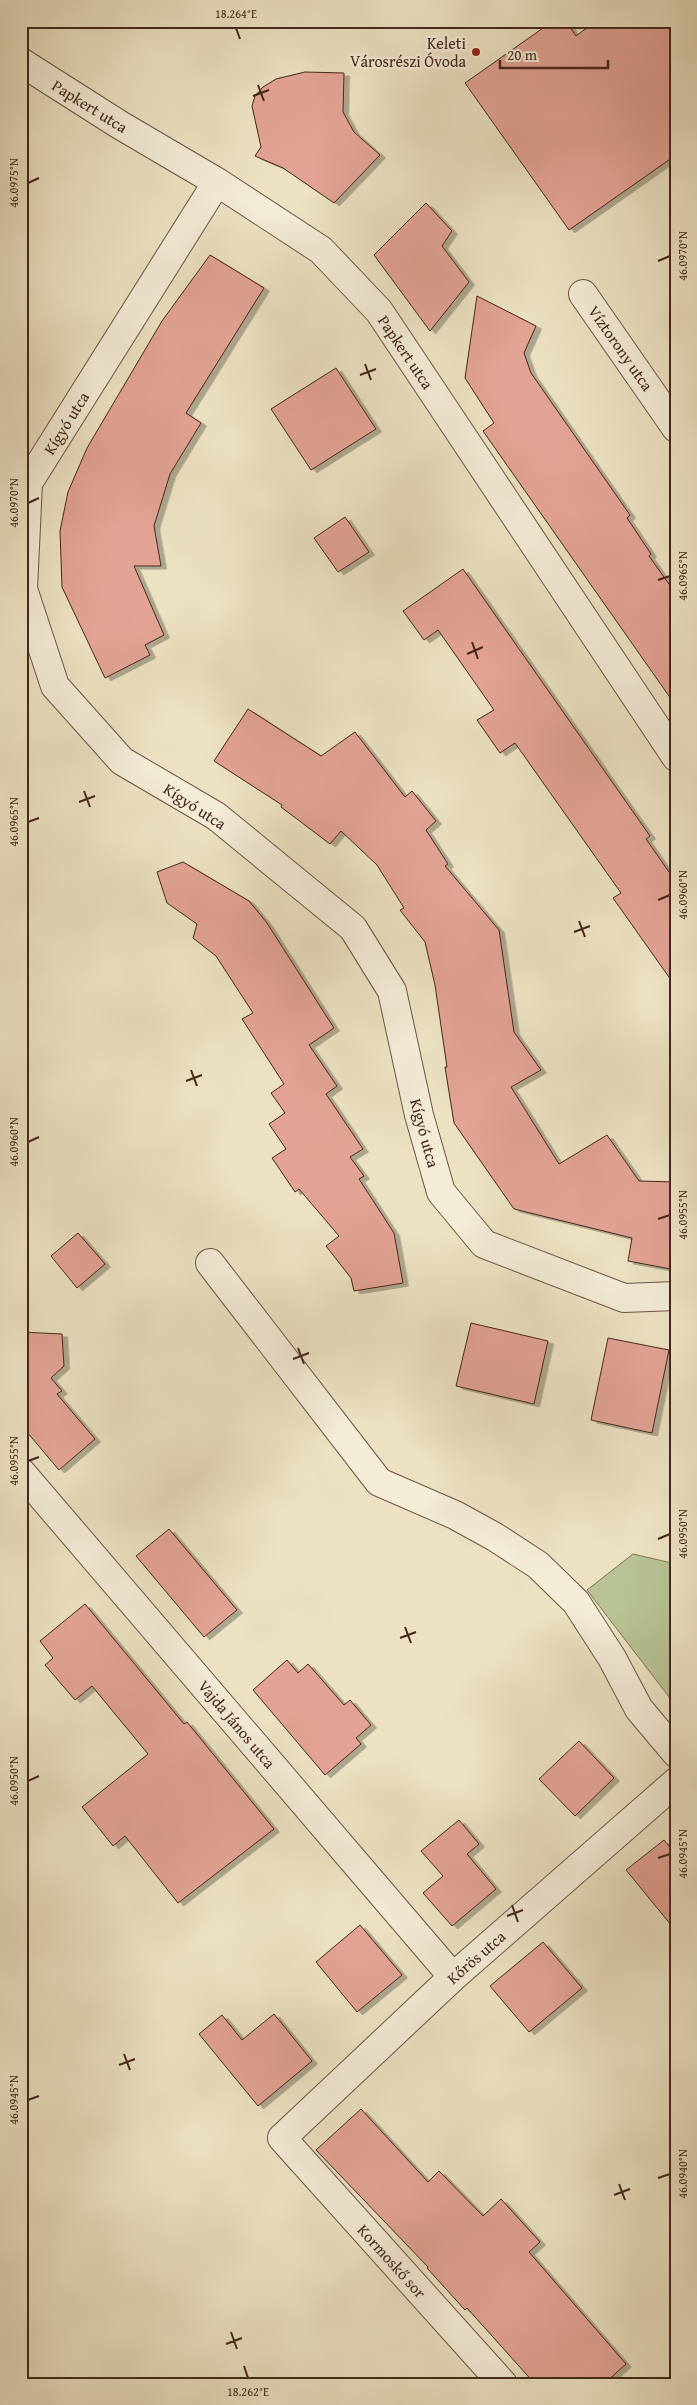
<svg xmlns="http://www.w3.org/2000/svg" width="697" height="2405" viewBox="0 0 697 2405" font-family="'Gentium Book Plus',serif">
<defs>
<filter id="shadow"><feDropShadow dx="5.5" dy="3" stdDeviation="0" flood-color="#0004"/></filter>
</defs>
<rect width="100%" height="100%" fill="#ece2c2"/>
<filter id="stains"><feTurbulence type="fractalNoise" baseFrequency=".004" numOctaves="4"/><feColorMatrix values="0 0 0 0 .2 0 0 0 0 .09 0 0 0 0 .02 0 0 0 .5 -.17"/></filter>
<radialGradient id="worn" r=".72"><stop offset=".6" stop-color="#630" stop-opacity="0"/><stop offset="1" stop-color="#630" stop-opacity=".3"/></radialGradient>
<path fill="#b7c394" stroke="#7e7458" d="M 633,1554 L 676,1564 L 676,1706 L 587,1590 Z"/>
<path fill="#e3a394" stroke="#44261c" filter="url(#shadow)" d="M 553,21 L 566,21 L 576,36 L 596,21 L 676,21 L 676,155 L 569,230 L 465,83 Z
M 305,72 L 344,73 L 343,112 L 354,132 L 380,155 L 334,203 L 283,168 L 255,156 L 261,147 L 252,106 L 255,96 L 263,87 L 276,79 Z
M 426,203 L 452,231 L 442,246 L 469,282 L 430,331 L 374,255 Z
M 210,255 L 264,288 L 186,413 L 201,423 L 170,474 L 154,526 L 161,566 L 134,566 L 164,635 L 145,645 L 150,655 L 105,678 L 62,587 L 60,531 L 68,492 L 87,448 L 162,321 Z
M 477,296 L 536,326 L 524,353 L 531,373 L 630,515 L 627,518 L 651,554 L 649,556 L 676,594 L 676,706 L 483,431 L 494,423 L 465,378 Z
M 336,368 L 376,429 L 311,470 L 271,409 Z
M 345,517 L 369,552 L 338,572 L 314,538 Z
M 463,569 L 650,836 L 646,839 L 676,882 L 676,987 L 613,898 L 621,893 L 515,743 L 500,753 L 477,720 L 494,710 L 438,630 L 424,640 L 403,611 Z
M 248,709 L 321,756 L 355,732 L 405,797 L 412,791 L 436,821 L 426,830 L 448,864 L 445,866 L 499,930 L 514,1032 L 541,1070 L 511,1087 L 559,1164 L 607,1135 L 639,1181 L 676,1182 L 676,1270 L 628,1261 L 632,1238 L 514,1209 L 454,1123 L 445,1067 L 447,1067 L 435,985 L 425,942 L 400,910 L 404,908 L 377,865 L 341,831 L 330,844 L 281,807 L 282,805 L 214,761 Z
M 183,862 L 249,901 L 267,923 L 334,1028 L 309,1045 L 337,1086 L 326,1094 L 363,1149 L 350,1157 L 364,1176 L 359,1179 L 394,1233 L 403,1283 L 354,1291 L 351,1278 L 326,1246 L 339,1236 L 299,1189 L 295,1192 L 272,1158 L 286,1149 L 269,1124 L 285,1113 L 271,1093 L 284,1084 L 242,1019 L 253,1013 L 216,956 L 193,938 L 197,924 L 167,903 L 157,872 Z
M 78,1233 L 105,1264 L 77,1288 L 51,1256 Z
M 471,1323 L 548,1341 L 534,1404 L 456,1386 Z
M 21,1332 L 62,1334 L 64,1366 L 51,1378 L 62,1391 L 57,1394 L 95,1439 L 59,1470 L 21,1425 Z
M 608,1338 L 669,1350 L 652,1433 L 591,1420 Z
M 169,1529 L 237,1610 L 204,1637 L 136,1556 Z
M 85,1604 L 184,1724 L 187,1722 L 274,1829 L 178,1903 L 125,1836 L 113,1846 L 82,1807 L 148,1754 L 92,1686 L 75,1700 L 45,1665 L 53,1658 L 40,1641 Z
M 287,1660 L 298,1673 L 308,1664 L 344,1705 L 350,1700 L 371,1725 L 356,1738 L 361,1744 L 325,1775 L 253,1690 Z
M 579,1741 L 614,1778 L 575,1816 L 539,1779 Z
M 459,1820 L 479,1844 L 467,1854 L 496,1889 L 452,1926 L 423,1893 L 443,1876 L 421,1851 Z
M 664,1840 L 676,1855 L 676,1931 L 626,1870 Z
M 360,1925 L 402,1975 L 357,2012 L 316,1962 Z
M 543,1942 L 582,1988 L 529,2032 L 490,1986 Z
M 274,2014 L 312,2061 L 258,2106 L 199,2034 L 222,2015 L 242,2040 Z
M 361,2109 L 428,2182 L 439,2171 L 483,2216 L 501,2199 L 540,2242 L 529,2252 L 626,2364 L 604,2384 L 535,2384 L 467,2308 L 465,2310 L 427,2268 L 428,2267 L 316,2150 Z"/>
<g fill="none" stroke-linecap="round" stroke-linejoin="round">
<g stroke="#6e5546" stroke-width="30">
<path id="minor" d="M 21,62 L 120,125 L 217,182 L 321,250 L 379,311 L 676,757
M 217,182 L 28,483 L 23,589 L 55,686 L 122,761 L 216,816 L 353,928 L 392,991 L 419,1115 L 441,1192 L 484,1244 L 624,1298 L 676,1296
M 583,294 L 676,428
M 210,1263 L 379,1482 L 455,1515 L 495,1537 L 538,1565 L 576,1602 L 612,1658 L 639,1709 L 676,1753
M 21,1472 L 453,1977
M 503,2384 L 282,2138 L 453,1977 L 676,1782"/>
</g>
<use href="#minor" stroke="#f3ecd7" stroke-width="28"/>
</g>
<path fill="none" stroke="#44261c" stroke-width="2" d="M 236,28 L 240,39M 258,85 L 264,101M 253,96 L 269,90M 28,183 L 39,178M 658,261 L 670,256M 365,364 L 371,380M 360,375 L 376,369M 28,503 L 39,498M 658,580 L 670,576M 472,642 L 478,659M 467,654 L 483,647M 84,791 L 90,807M 79,802 L 95,796M 28,822 L 39,818M 658,900 L 670,895M 579,921 L 585,937M 574,932 L 590,926M 191,1070 L 197,1086M 186,1081 L 202,1075M 28,1142 L 39,1137M 658,1219 L 670,1215M 298,1348 L 304,1364M 293,1359 L 309,1353M 28,1461 L 39,1457M 658,1539 L 670,1534M 405,1627 L 411,1643M 400,1638 L 416,1632M 28,1781 L 39,1776M 658,1858 L 670,1854M 512,1905 L 518,1922M 507,1916 L 523,1910M 124,2054 L 130,2070M 119,2065 L 135,2059M 28,2100 L 39,2096M 658,2178 L 670,2174M 619,2184 L 625,2200M 614,2195 L 630,2189M 231,2332 L 237,2349M 226,2344 L 242,2338M 244,2366 L 248,2378"/>
<circle fill="#8f2418" stroke="#f3ecd7" stroke-width="2" cx="476" cy="52" r="5"/>
<g text-anchor="middle" stroke-width="5" stroke-linejoin="round" paint-order="stroke">
<g font-size="16" fill="#44261c" stroke="#f3ecd7" text-anchor="end">
<text x="466" y="49">Keleti<tspan x="466" dy="18">Városrészi Óvoda</tspan></text>
</g>
<g font-size="16" fill="#44261c" stroke="#f3ecd7">
<text transform="translate(90 106) rotate(32)" y="6">Papkert utca</text>
<text transform="translate(621 348) rotate(55)" y="6">Víztorony utca</text>
<text transform="translate(406 352) rotate(56)" y="6">Papkert utca</text>
<text transform="translate(66 423) rotate(-58)" y="6">Kígyó utca</text>
<text transform="translate(195 806) rotate(33)" y="6">Kígyó utca</text>
<text transform="translate(425 1133) rotate(75)" y="6">Kígyó utca</text>
<text transform="translate(237 1724) rotate(50)" y="6">Vajda János utca</text>
<text transform="translate(476 1957) rotate(-41)" y="6">Kőrös utca</text>
<text transform="translate(392 2261) rotate(48)" y="6">Kormoskő sor</text>
</g>
</g>
<rect width="697" height="2405" fill="none" stroke="#ece2c2" stroke-width="55"/>
<path d="M500 60v8h108v-8" fill="none" stroke="#44261c" stroke-width="2.5"/>
<text x="507" y="60" font-size="15" fill="#44261c" stroke="#f3ecd7" stroke-width="4" paint-order="stroke">20 m</text>
<rect x="28" y="28" width="642" height="2350" fill="none" stroke="#44261c" stroke-width="2"/>
<g font-size="12" text-anchor="middle" fill="#44261c">
<text x="236" y="18">18.264°E</text>
<text transform="translate(14 183) rotate(-90)" y="4">46.0975°N</text>
<text transform="translate(683 256) rotate(-90)" y="4">46.0970°N</text>
<text transform="translate(14 503) rotate(-90)" y="4">46.0970°N</text>
<text transform="translate(683 576) rotate(-90)" y="4">46.0965°N</text>
<text transform="translate(14 822) rotate(-90)" y="4">46.0965°N</text>
<text transform="translate(683 895) rotate(-90)" y="4">46.0960°N</text>
<text transform="translate(14 1142) rotate(-90)" y="4">46.0960°N</text>
<text transform="translate(683 1215) rotate(-90)" y="4">46.0955°N</text>
<text transform="translate(14 1461) rotate(-90)" y="4">46.0955°N</text>
<text transform="translate(683 1534) rotate(-90)" y="4">46.0950°N</text>
<text transform="translate(14 1781) rotate(-90)" y="4">46.0950°N</text>
<text transform="translate(683 1854) rotate(-90)" y="4">46.0945°N</text>
<text transform="translate(14 2100) rotate(-90)" y="4">46.0945°N</text>
<text transform="translate(683 2174) rotate(-90)" y="4">46.0940°N</text>
<text x="248" y="2396">18.262°E</text>
</g>
<rect width="100%" height="100%" filter="url(#stains)"/>
<rect width="100%" height="100%" fill="url(#worn)"/>
</svg>
